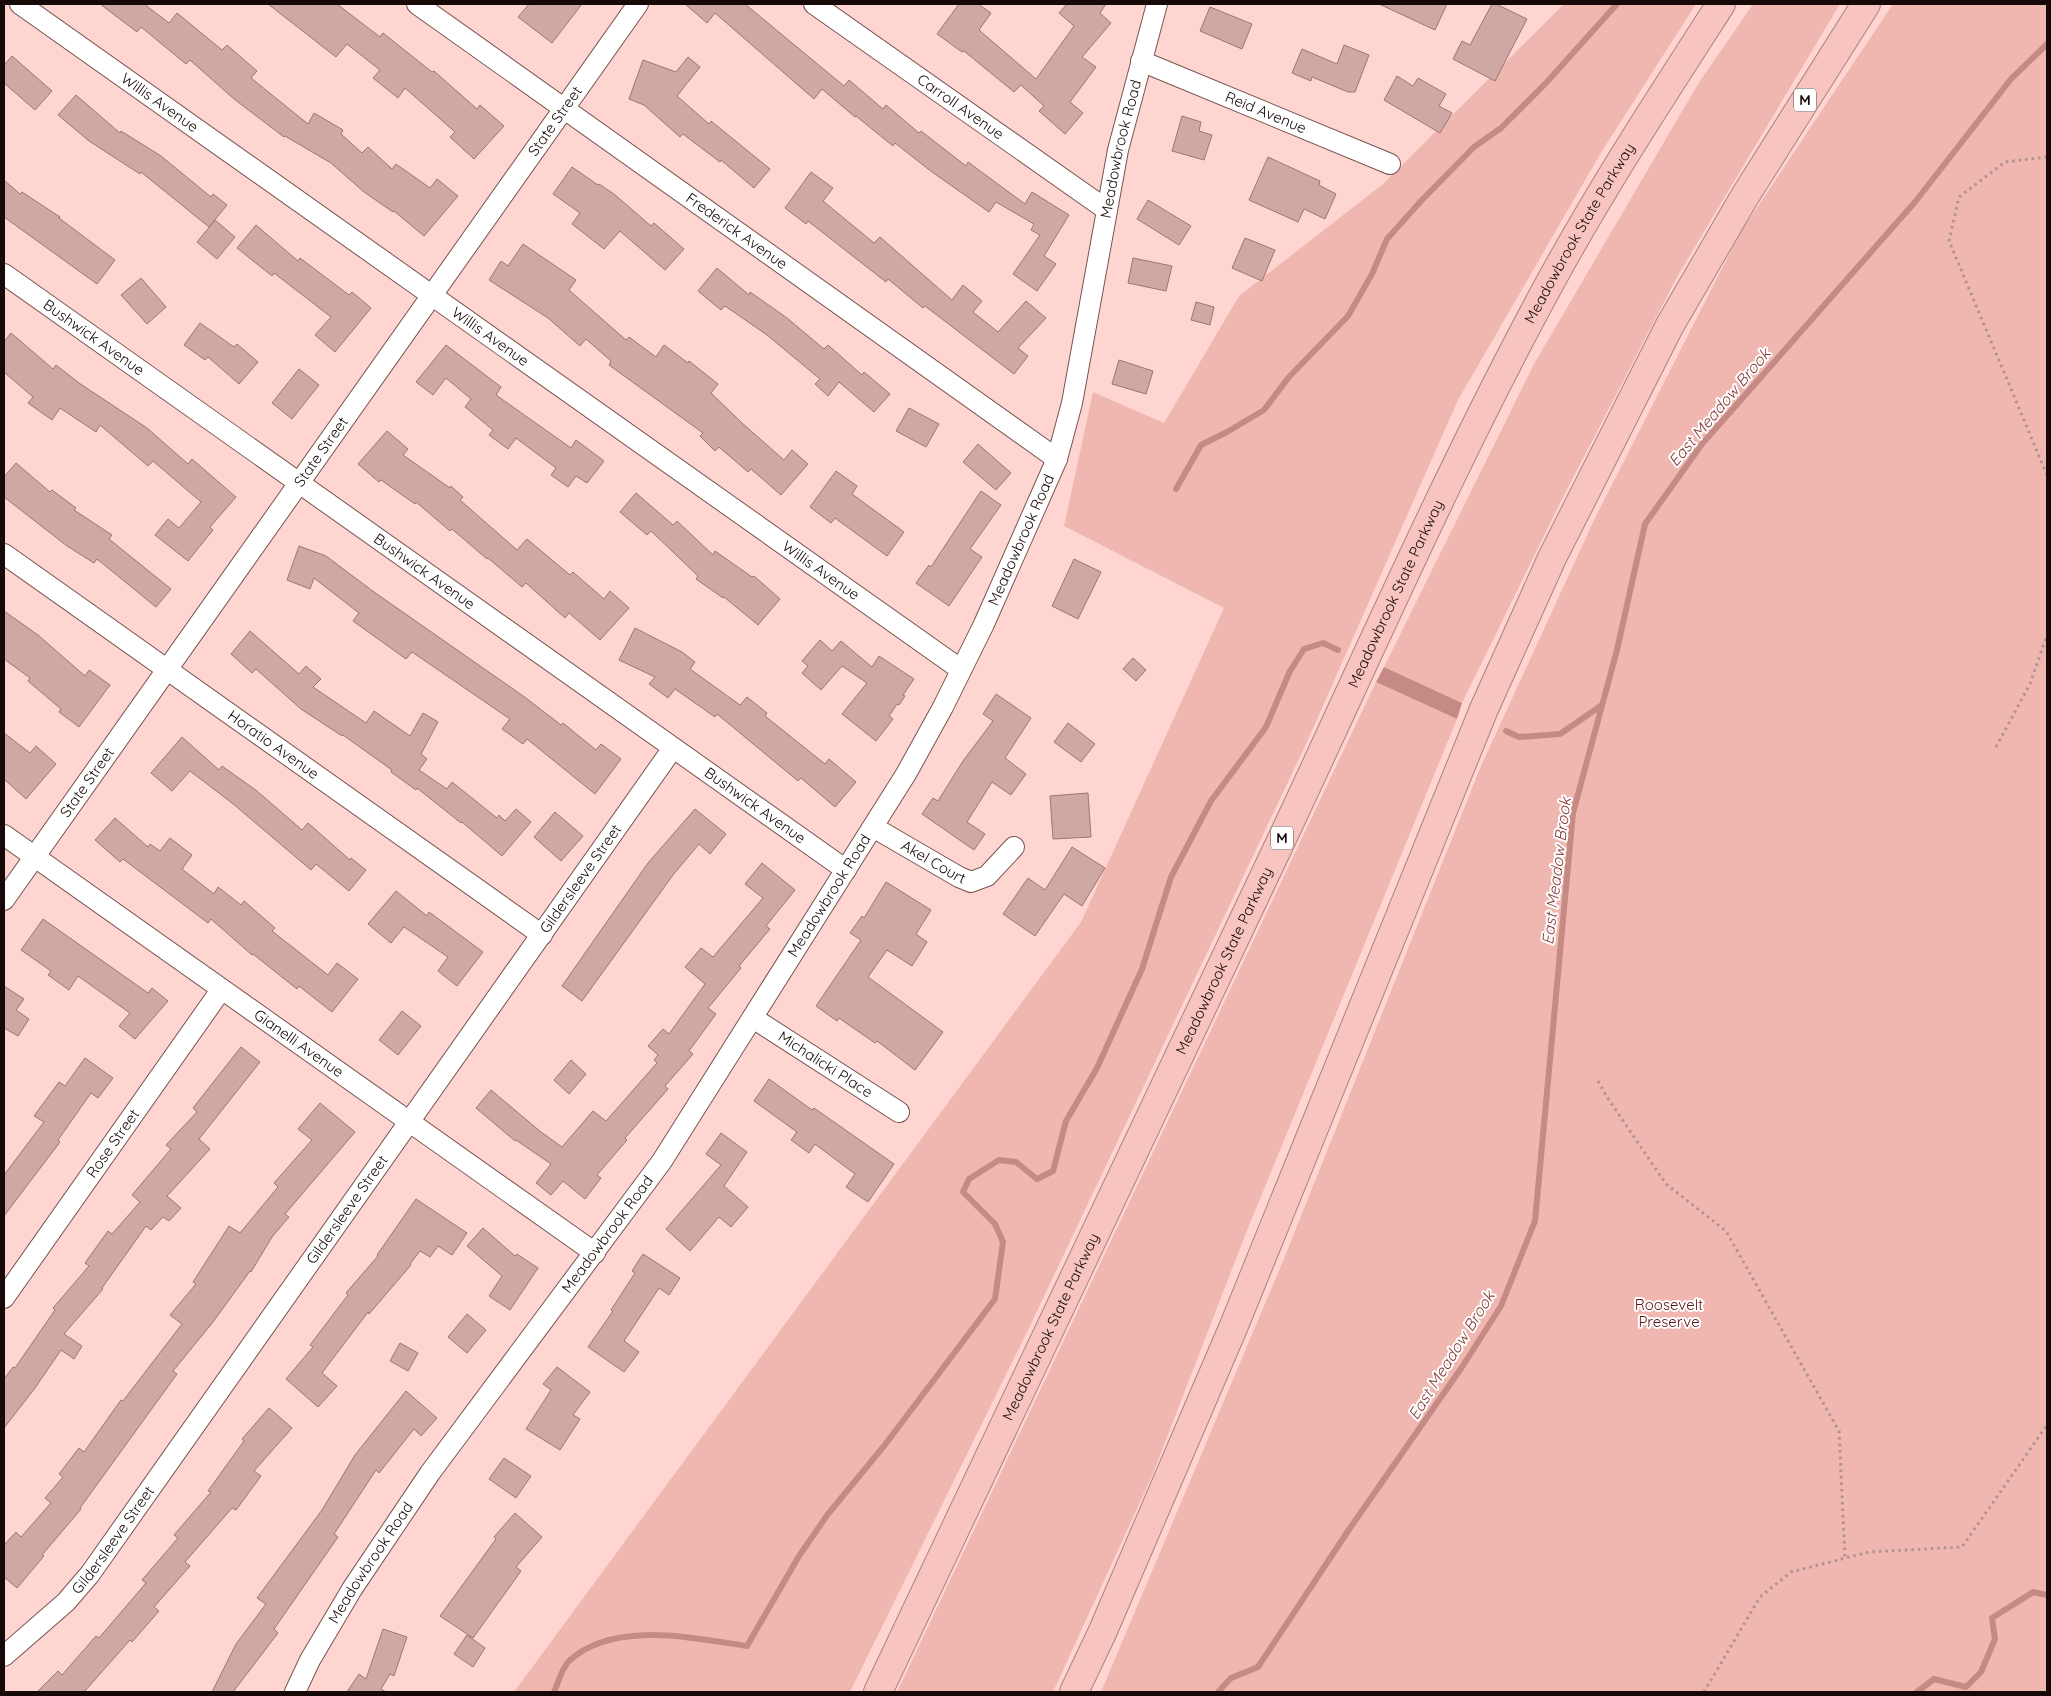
<svg xmlns="http://www.w3.org/2000/svg" width="2051" height="1696" viewBox="0 0 2051 1696" font-family="Quicksand,sans-serif">
<rect width="100%" height="100%" fill="#ffd5d1"/>
<path fill="#f0b7b1" d="M 1564,4 L 1696,4 L 1602,151 L 1458,400 L 1307,742 L 1029,1328 L 850,1692 L 514,1692 L 1081,922 L 1224,608 L 1064,526 L 1093,392 L 1164,423 L 1239,296 L 1383,184 Z
M 1753,4 L 1840,4 L 1677,277 L 1561,501 L 1462,703 L 1384,667 L 1534,364 L 1698,84 Z
M 1893,4 L 2047,4 L 2047,1692 L 1101,1692 L 1283,1261 L 1481,766 L 1594,520 L 1740,233 Z
M 1376,682 L 1457,719 L 1246,1233 L 1152,1476 L 1053,1692 L 897,1692 Z"/>
<path fill="#c68a84" d="M 1384,667 L 1462,703 L 1457,719 L 1376,682 Z"/>
<g fill="none" stroke-linecap="round" stroke-linejoin="round">
<path stroke="#c68a84" stroke-width="6" d="M 1176,489 L 1201,445 L 1227,432 L 1264,410 L 1289,377 L 1348,316 L 1372,274 L 1387,239 L 1421,201 L 1474,147 L 1501,128 L 1546,83 L 1617,4
M 1506,731 L 1519,737 L 1560,734 L 1602,705
M 554,1692 C 558,1683 562,1668 569,1661 C 613,1620 693,1638 747,1646 L 799,1556 L 828,1514 L 884,1446 L 995,1299 L 1003,1242 L 995,1224 L 963,1192 L 969,1179 L 999,1160 L 1016,1162 L 1037,1179 L 1053,1171 L 1066,1121 L 1097,1068 L 1142,969 L 1171,877 L 1211,801 L 1266,727 L 1290,671 L 1304,649 L 1323,643 L 1338,650
M 1218,1692 L 1231,1678 L 1258,1667 L 1348,1531 L 1462,1367 L 1501,1306 L 1535,1221 L 1573,813 L 1617,650 L 1645,524 L 1702,444 L 1915,202 L 2011,79 L 2047,44
M 1917,1692 L 1934,1679 L 1966,1687 L 1981,1672 L 1995,1639 L 1992,1618 L 2033,1592 L 2047,1595"/>
</g>
<path fill="#cfa7a3" stroke="#9c7673" d="M 100,4 L 144,4 L 169,23 L 177,13 L 222,50 L 227,45 L 257,71 L 251,78 L 308,124 L 314,113 L 343,130 L 341,134 L 362,153 L 368,147 L 392,169 L 396,164 L 430,188 L 437,179 L 458,196 L 424,236 L 394,211 L 393,212 L 364,192 L 331,163 L 285,136 L 284,137 L 234,99 L 190,60 L 186,64 L 141,27 L 137,32 Z
M 268,4 L 337,4 L 380,37 L 383,33 L 432,72 L 434,71 L 477,109 L 480,105 L 504,126 L 474,159 L 450,137 L 455,132 L 405,88 L 398,98 L 373,78 L 380,70 L 347,44 L 336,57 Z
M 529,4 L 582,4 L 552,43 L 518,17 Z
M 685,4 L 745,4 L 844,86 L 849,80 L 883,109 L 886,105 L 919,133 L 921,131 L 966,166 L 968,162 L 1025,204 L 1032,192 L 1069,215 L 1044,256 L 1056,264 L 1037,291 L 1013,274 L 1040,235 L 1031,230 L 1034,224 L 996,202 L 989,212 L 932,172 L 895,143 L 893,146 L 856,116 L 855,117 L 822,89 L 814,99 L 715,13 L 707,23 Z
M 959,4 L 978,4 L 991,13 L 979,30 L 1036,79 L 1074,26 L 1059,13 L 1067,4 L 1106,4 L 1100,13 L 1111,23 L 1082,57 L 1096,67 L 1070,102 L 1083,113 L 1065,134 L 1039,111 L 1044,106 L 1021,85 L 1014,92 L 964,51 L 962,52 L 937,34 Z
M 1379,4 L 1447,4 L 1435,30 Z
M 1492,4 L 1496,4 L 1527,19 L 1495,81 L 1453,59 L 1462,41 L 1470,45 Z
M 1210,7 L 1252,24 L 1242,49 L 1200,31 Z
M 1344,45 L 1369,55 L 1355,92 L 1348,92 L 1312,77 L 1311,81 L 1292,73 L 1302,49 L 1337,64 Z
M 12,56 L 52,91 L 35,110 L 4,83 L 4,65 Z
M 688,57 L 700,67 L 677,96 L 709,124 L 711,121 L 770,169 L 754,188 L 721,160 L 720,162 L 683,134 L 680,137 L 644,105 L 629,99 L 643,60 L 676,72 Z
M 1397,76 L 1413,86 L 1418,78 L 1446,94 L 1439,106 L 1452,113 L 1440,133 L 1384,100 Z
M 76,95 L 120,133 L 121,131 L 161,156 L 211,197 L 213,194 L 227,205 L 209,227 L 141,172 L 140,174 L 89,141 L 58,115 Z
M 1182,116 L 1201,122 L 1199,131 L 1212,135 L 1204,160 L 1172,151 Z
M 1268,157 L 1320,181 L 1319,185 L 1336,194 L 1325,219 L 1304,209 L 1298,222 L 1249,200 Z
M 572,167 L 598,185 L 599,184 L 614,194 L 651,226 L 654,223 L 684,249 L 665,270 L 620,231 L 604,249 L 572,224 L 580,213 L 553,194 Z
M 811,172 L 833,188 L 823,201 L 874,243 L 880,237 L 952,300 L 963,285 L 982,301 L 973,312 L 998,332 L 1026,301 L 1046,318 L 1018,348 L 1028,356 L 1014,374 L 925,306 L 923,308 L 888,279 L 886,282 L 808,221 L 806,224 L 785,208 Z
M 4,180 L 20,194 L 22,192 L 60,217 L 59,218 L 115,260 L 97,284 L 4,217 Z
M 1148,200 L 1191,226 L 1179,245 L 1137,219 Z
M 215,220 L 235,237 L 217,259 L 197,242 Z
M 256,225 L 298,261 L 300,258 L 349,295 L 352,292 L 371,308 L 335,352 L 315,335 L 331,317 L 274,273 L 272,276 L 237,248 Z
M 1245,238 L 1275,250 L 1262,281 L 1232,268 Z
M 523,244 L 576,280 L 569,290 L 626,340 L 629,337 L 656,357 L 664,345 L 688,363 L 689,361 L 718,384 L 711,393 L 742,423 L 784,460 L 792,450 L 808,464 L 781,495 L 751,469 L 748,472 L 719,447 L 715,451 L 700,436 L 703,433 L 609,365 L 611,361 L 586,339 L 580,346 L 548,318 L 489,280 L 501,261 L 508,266 Z
M 1133,258 L 1172,266 L 1166,291 L 1128,283 Z
M 717,268 L 749,295 L 750,292 L 787,318 L 824,349 L 828,345 L 862,375 L 864,372 L 890,394 L 874,412 L 839,382 L 828,396 L 815,384 L 820,379 L 767,335 L 725,306 L 721,310 L 698,291 Z
M 141,278 L 166,307 L 147,324 L 121,295 Z
M 1196,302 L 1214,307 L 1210,325 L 1191,320 Z
M 200,323 L 234,347 L 237,344 L 258,362 L 239,384 L 208,357 L 205,360 L 184,345 Z
M 11,333 L 53,369 L 56,365 L 79,383 L 147,428 L 188,464 L 192,459 L 236,497 L 210,527 L 213,530 L 188,561 L 155,535 L 168,519 L 179,528 L 201,502 L 153,461 L 148,466 L 100,425 L 96,432 L 60,408 L 52,420 L 28,403 L 33,397 L 4,372 L 4,342 Z
M 446,345 L 501,387 L 496,395 L 571,448 L 576,440 L 604,461 L 587,483 L 576,476 L 568,487 L 551,475 L 556,468 L 516,438 L 508,449 L 489,435 L 493,430 L 465,407 L 471,399 L 446,378 L 433,395 L 416,382 Z
M 1119,360 L 1153,371 L 1146,394 L 1112,384 Z
M 299,369 L 319,385 L 292,419 L 272,403 Z
M 909,408 L 939,424 L 926,447 L 896,431 Z
M 387,431 L 408,449 L 403,455 L 450,488 L 451,486 L 463,497 L 460,500 L 517,550 L 527,539 L 570,575 L 573,572 L 604,599 L 610,591 L 629,608 L 600,640 L 569,613 L 565,618 L 526,583 L 522,587 L 488,558 L 487,559 L 452,529 L 450,531 L 416,502 L 415,504 L 381,480 L 379,482 L 358,464 Z
M 978,444 L 1011,473 L 996,490 L 963,462 Z
M 16,463 L 50,492 L 52,490 L 76,508 L 74,510 L 112,535 L 109,539 L 171,589 L 156,607 L 97,559 L 94,563 L 67,546 L 4,497 L 4,477 Z
M 836,471 L 857,486 L 852,494 L 904,532 L 887,556 L 835,518 L 831,523 L 810,507 Z
M 981,491 L 1001,505 L 970,549 L 982,557 L 949,606 L 916,583 L 929,565 L 931,567 Z
M 636,493 L 673,525 L 677,521 L 713,555 L 715,551 L 752,577 L 754,576 L 780,599 L 758,625 L 724,597 L 723,598 L 696,579 L 698,576 L 651,531 L 647,535 L 620,512 Z
M 299,546 L 326,556 L 374,592 L 526,698 L 561,725 L 563,723 L 596,750 L 601,744 L 621,759 L 595,794 L 527,739 L 523,744 L 502,729 L 510,719 L 412,652 L 406,659 L 353,621 L 359,613 L 314,578 L 310,589 L 287,580 Z
M 1074,559 L 1101,572 L 1078,619 L 1052,606 Z
M 4,611 L 38,635 L 85,676 L 89,670 L 110,685 L 79,727 L 59,712 L 61,709 L 28,681 L 30,678 L 4,659 Z
M 635,628 L 682,652 L 695,662 L 690,669 L 740,705 L 747,697 L 767,713 L 765,716 L 825,764 L 829,759 L 856,782 L 835,807 L 801,778 L 798,781 L 717,714 L 715,717 L 675,689 L 668,698 L 649,684 L 655,677 L 619,660 Z
M 250,631 L 299,674 L 306,666 L 321,679 L 313,687 L 366,723 L 374,711 L 410,736 L 423,713 L 438,722 L 421,754 L 427,759 L 419,770 L 447,789 L 452,782 L 497,818 L 499,815 L 505,821 L 516,809 L 531,822 L 502,856 L 462,822 L 461,823 L 417,788 L 416,790 L 391,772 L 392,770 L 343,735 L 342,736 L 301,709 L 256,669 L 252,673 L 231,654 Z
M 820,640 L 832,651 L 841,641 L 872,667 L 879,656 L 914,679 L 903,695 L 905,696 L 899,705 L 897,704 L 889,716 L 893,719 L 876,741 L 842,714 L 867,683 L 842,666 L 821,690 L 802,673 L 808,666 L 802,661 Z
M 1133,658 L 1146,670 L 1136,681 L 1123,669 Z
M 996,694 L 1031,718 L 1005,758 L 1026,774 L 1011,795 L 992,782 L 967,822 L 985,834 L 974,850 L 922,814 L 933,798 L 938,801 L 963,761 L 993,721 L 983,714 Z
M 1068,723 L 1095,744 L 1081,762 L 1054,742 Z
M 4,733 L 30,753 L 36,746 L 56,764 L 26,799 L 4,779 Z
M 182,737 L 219,770 L 222,766 L 257,791 L 302,830 L 308,823 L 350,860 L 351,858 L 366,870 L 349,891 L 316,864 L 311,870 L 232,803 L 190,771 L 172,791 L 151,773 Z
M 1088,793 L 1091,837 L 1053,839 L 1050,796 Z
M 695,809 L 726,834 L 710,854 L 699,844 L 673,875 L 582,1001 L 562,986 L 648,863 Z
M 555,812 L 583,836 L 561,861 L 534,837 Z
M 115,818 L 148,847 L 150,844 L 160,851 L 170,838 L 192,855 L 182,869 L 214,894 L 218,887 L 241,905 L 244,901 L 275,928 L 272,931 L 328,975 L 337,963 L 358,979 L 332,1012 L 299,986 L 297,989 L 253,954 L 252,955 L 211,919 L 208,923 L 123,859 L 120,862 L 95,840 Z
M 1072,847 L 1105,868 L 1082,906 L 1064,894 L 1035,936 L 1003,914 L 1028,878 L 1045,890 Z
M 762,863 L 795,890 L 766,926 L 770,929 L 739,966 L 741,968 L 708,1008 L 716,1014 L 689,1051 L 693,1054 L 665,1086 L 668,1089 L 625,1138 L 627,1140 L 597,1175 L 601,1178 L 585,1199 L 563,1181 L 551,1195 L 536,1183 L 551,1164 L 516,1140 L 515,1141 L 476,1108 L 491,1090 L 541,1132 L 562,1147 L 593,1111 L 606,1121 L 657,1063 L 654,1060 L 658,1055 L 648,1046 L 663,1029 L 669,1034 L 705,984 L 685,967 L 701,948 L 713,957 L 763,898 L 745,884 Z
M 886,882 L 931,910 L 916,934 L 927,942 L 912,966 L 887,950 L 868,977 L 943,1032 L 915,1070 L 877,1041 L 875,1043 L 839,1018 L 837,1021 L 816,1006 L 861,940 L 850,933 L 862,916 L 864,918 Z
M 396,891 L 427,916 L 429,912 L 483,952 L 457,986 L 438,971 L 448,957 L 404,927 L 391,943 L 368,924 Z
M 43,919 L 148,993 L 152,988 L 168,1001 L 135,1039 L 119,1026 L 130,1013 L 78,976 L 69,990 L 48,975 L 51,971 L 21,950 Z
M 4,986 L 24,999 L 16,1010 L 29,1019 L 18,1036 L 4,1028 Z
M 402,1011 L 421,1026 L 398,1055 L 379,1040 Z
M 241,1047 L 260,1062 L 199,1139 L 210,1149 L 167,1196 L 181,1208 L 169,1221 L 163,1217 L 151,1230 L 146,1226 L 102,1288 L 103,1289 L 64,1334 L 82,1346 L 74,1359 L 61,1350 L 35,1388 L 4,1428 L 4,1379 L 13,1367 L 15,1368 L 55,1310 L 53,1308 L 89,1266 L 85,1263 L 108,1231 L 112,1234 L 140,1202 L 132,1195 L 171,1149 L 166,1145 L 197,1112 L 193,1108 Z
M 85,1058 L 113,1078 L 98,1098 L 91,1093 L 58,1140 L 60,1142 L 4,1216 L 4,1175 L 44,1122 L 34,1116 L 59,1082 L 65,1086 Z
M 571,1060 L 586,1074 L 569,1094 L 554,1080 Z
M 769,1079 L 812,1110 L 814,1108 L 894,1164 L 868,1202 L 846,1187 L 855,1174 L 815,1144 L 809,1153 L 791,1140 L 797,1132 L 754,1101 Z
M 320,1103 L 355,1132 L 285,1214 L 289,1217 L 272,1237 L 251,1272 L 250,1271 L 213,1322 L 173,1371 L 177,1374 L 80,1508 L 81,1509 L 42,1555 L 44,1556 L 17,1588 L 4,1577 L 4,1545 L 16,1532 L 21,1537 L 51,1503 L 45,1498 L 63,1477 L 59,1474 L 79,1448 L 84,1452 L 121,1400 L 123,1401 L 182,1324 L 170,1315 L 196,1284 L 193,1282 L 229,1226 L 240,1233 L 278,1187 L 274,1183 L 312,1140 L 298,1129 Z
M 721,1133 L 747,1152 L 724,1186 L 748,1207 L 731,1227 L 719,1217 L 690,1251 L 666,1229 L 721,1165 L 706,1154 Z
M 416,1199 L 467,1233 L 452,1255 L 438,1246 L 430,1257 L 420,1251 L 410,1264 L 411,1265 L 369,1314 L 368,1312 L 322,1373 L 337,1386 L 318,1407 L 286,1379 L 313,1347 L 310,1345 L 348,1295 L 346,1293 L 378,1256 L 377,1255 Z
M 483,1228 L 515,1256 L 517,1254 L 538,1268 L 510,1310 L 489,1296 L 502,1276 L 467,1246 Z
M 643,1254 L 680,1278 L 669,1295 L 659,1288 L 624,1341 L 639,1352 L 624,1372 L 588,1347 L 613,1311 L 611,1310 L 635,1273 L 632,1271 Z
M 467,1314 L 486,1330 L 467,1353 L 448,1337 Z
M 400,1343 L 418,1353 L 408,1371 L 390,1361 Z
M 557,1367 L 590,1392 L 573,1415 L 580,1419 L 560,1450 L 526,1429 L 551,1390 L 543,1384 Z
M 406,1391 L 437,1418 L 421,1436 L 414,1429 L 379,1473 L 376,1470 L 334,1534 L 338,1537 L 274,1629 L 278,1633 L 233,1692 L 212,1692 L 236,1644 L 266,1604 L 257,1598 L 322,1510 L 355,1455 Z
M 269,1408 L 292,1428 L 254,1471 L 261,1476 L 236,1510 L 232,1508 L 185,1562 L 190,1566 L 154,1607 L 159,1611 L 132,1642 L 130,1640 L 84,1692 L 37,1692 L 58,1671 L 62,1675 L 96,1636 L 99,1638 L 146,1583 L 142,1580 L 178,1538 L 174,1535 L 211,1492 L 208,1491 L 244,1441 L 242,1439 Z
M 504,1458 L 531,1476 L 516,1498 L 489,1479 Z
M 515,1513 L 542,1537 L 516,1567 L 521,1571 L 473,1638 L 440,1616 L 496,1539 L 494,1537 Z
M 383,1629 L 407,1637 L 394,1676 L 390,1674 L 381,1689 L 386,1692 L 347,1692 L 359,1674 L 366,1679 Z
M 467,1635 L 485,1648 L 473,1667 L 454,1654 Z"/>
<g fill="none" stroke-linecap="round" stroke-linejoin="round">
<g stroke="#775451" stroke-width="22">
<g id="minor">
<path id="s1" d="M 20,4 L 960,669"/>
<path id="s2" d="M 417,4 L 1057,459"/>
<path id="s3" d="M 814,4 L 1107,210"/>
<path id="s4" d="M 1141,61 L 1390,164"/>
<path id="s5" d="M 4,274 L 846,870"/>
<path id="s6" d="M 4,554 L 542,935"/>
<path id="s7" d="M 873,827 L 959,877 L 971,882 L 987,876 L 1014,847"/>
<path id="s8" d="M 4,835 L 595,1253"/>
<path id="s9" d="M 4,900 L 638,4"/>
<path id="s10" d="M 753,1018 L 899,1112"/>
<path id="s11" d="M 4,1298 L 221,990"/>
<path id="s12" d="M 4,1656 L 66,1602 L 90,1574 L 673,748"/>
<path id="s13" d="M 295,1692 L 310,1660 L 352,1589 L 430,1473 L 662,1161 L 906,774 L 943,707 L 984,624 L 1057,459 L 1072,403 L 1118,150 L 1157,4"/>
</g>
</g>
<g stroke="#a8837f" stroke-width="30">
<g id="highway">
<path id="s14" d="M 878,1692 C 1012,1409 1146,1126 1280,843 C 1369,654 1452,462 1552,279 C 1604,184 1663,94 1721,4"/>
<path d="M 1074,1692 L 1102,1633 L 1233,1328 L 1484,709 L 1552,558 L 1670,325 L 1745,196 L 1866,4"/>
</g>
</g>
<path stroke="#b2928f" stroke-width="3" stroke-dasharray="2.5 4" stroke-linecap="butt" d="M 2047,157 L 2005,162 L 1959,197 L 1949,241 L 2047,475
M 1996,747 L 2030,684 L 2047,635
M 1598,1081 L 1607,1097 L 1666,1184 L 1726,1231 L 1839,1431 L 1845,1558
M 1704,1692 L 1760,1597 L 1791,1572 L 1869,1552 L 1962,1547 L 2047,1425"/>
<use href="#minor" stroke="#fff" stroke-width="20"/>
<use href="#highway" stroke="#f7c4bf" stroke-width="28"/>
</g>
<g text-anchor="middle" stroke-width="4" stroke-linejoin="round" paint-order="stroke">
<g fill="#fff" stroke="#5c5352" stroke-width="1">
<rect x="1794" y="88.5" width="22" height="23" rx="4"/>
<rect x="1271" y="826.5" width="22" height="23" rx="4"/>
</g>
<g font-size="14" font-weight="bold" fill="#160908">
<text x="1805" y="105">M</text>
<text x="1282" y="843">M</text>
</g>
<g font-size="15" fill="#160908" stroke="#fff">
<text dy="5" stroke="none"><textPath href="#s1" startOffset="171">Willis Avenue</textPath></text>
<text dy="5" stroke="none"><textPath href="#s3" startOffset="179">Carroll Avenue</textPath></text>
<text dy="5" stroke="none"><textPath href="#s4" startOffset="135">Reid Avenue</textPath></text>
<text dy="5" stroke="none"><textPath href="#s9" startOffset="954">State Street</textPath></text>
<text dy="5" stroke="none"><textPath href="#s13" startOffset="1770">Meadowbrook Road</textPath></text>
<text dy="5" stroke="none"><textPath href="#s2" startOffset="392">Frederick Avenue</textPath></text>
<text dy="5" stroke="none"><textPath href="#s14" startOffset="1619">Meadowbrook State Parkway</textPath></text>
<text dy="5" stroke="none"><textPath href="#s1" startOffset="576">Willis Avenue</textPath></text>
<text dy="5" stroke="none"><textPath href="#s5" startOffset="110">Bushwick Avenue</textPath></text>
<text dy="5" stroke="none"><textPath href="#s9" startOffset="549">State Street</textPath></text>
<text dy="5" stroke="none"><textPath href="#s13" startOffset="1365">Meadowbrook Road</textPath></text>
<text dy="5" stroke="none"><textPath href="#s1" startOffset="981">Willis Avenue</textPath></text>
<text dy="5" stroke="none"><textPath href="#s5" startOffset="515">Bushwick Avenue</textPath></text>
<text dy="5" stroke="none"><textPath href="#s14" startOffset="1214">Meadowbrook State Parkway</textPath></text>
<text dy="5" stroke="none"><textPath href="#s6" startOffset="330">Horatio Avenue</textPath></text>
<text dy="5" stroke="none"><textPath href="#s9" startOffset="144">State Street</textPath></text>
<text dy="5" stroke="none"><textPath href="#s5" startOffset="920">Bushwick Avenue</textPath></text>
<text dy="5" stroke="none"><textPath href="#s7" startOffset="70">Akel Court</textPath></text>
<text dy="5" stroke="none"><textPath href="#s12" startOffset="970">Gildersleeve Street</textPath></text>
<text dy="5" stroke="none"><textPath href="#s13" startOffset="960">Meadowbrook Road</textPath></text>
<text dy="5" stroke="none"><textPath href="#s14" startOffset="809">Meadowbrook State Parkway</textPath></text>
<text dy="5" stroke="none"><textPath href="#s8" startOffset="361">Gianelli Avenue</textPath></text>
<text dy="5" stroke="none"><textPath href="#s10" startOffset="86">Michalicki Place</textPath></text>
<text dy="5" stroke="none"><textPath href="#s11" startOffset="189">Rose Street</textPath></text>
<text dy="5" stroke="none"><textPath href="#s12" startOffset="565">Gildersleeve Street</textPath></text>
<text dy="5" stroke="none"><textPath href="#s13" startOffset="555">Meadowbrook Road</textPath></text>
<text dy="5" stroke="none"><textPath href="#s14" startOffset="404">Meadowbrook State Parkway</textPath></text>
<text dy="5" stroke="none"><textPath href="#s12" startOffset="160">Gildersleeve Street</textPath></text>
<text dy="5" stroke="none"><textPath href="#s13" startOffset="150">Meadowbrook Road</textPath></text>
</g>
<g font-size="15" fill="#5c1314" stroke="#fff">
<text x="1669" y="1310">Roosevelt<tspan x="1669" dy="17">Preserve</tspan></text>
</g>
<g font-size="16" font-style="italic" fill="#853936" stroke="#fff">
<text transform="translate(1719 407) rotate(-50)" y="6">East Meadow Brook</text>
<text transform="translate(1556 871) rotate(-83)" y="6">East Meadow Brook</text>
<text transform="translate(1451 1355) rotate(-58)" y="6">East Meadow Brook</text>
</g>
</g>
<rect width="2051" height="1696" fill="none" stroke="#160908" stroke-width="10"/>
</svg>
